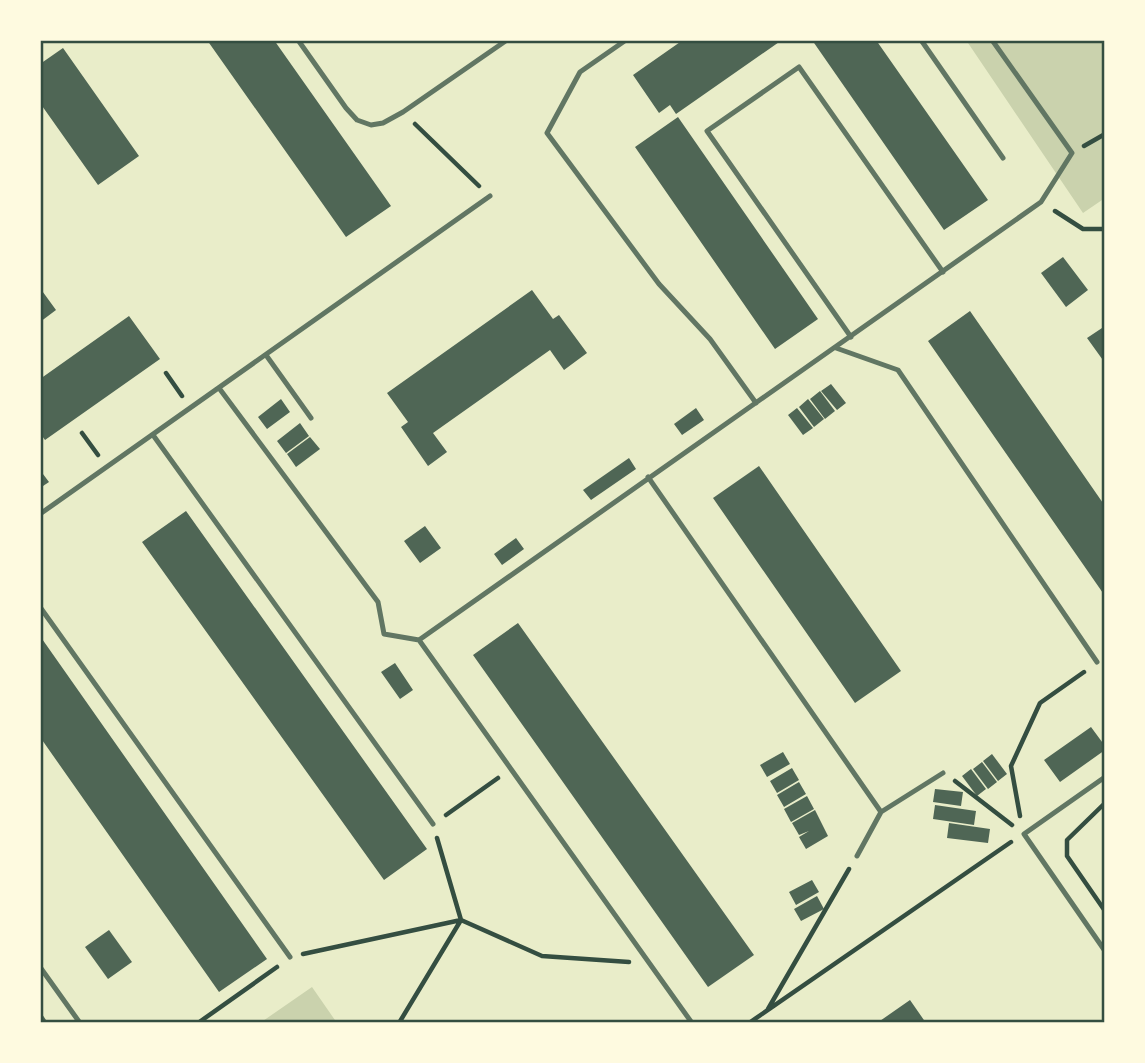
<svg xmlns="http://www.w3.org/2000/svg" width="1145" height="1063" viewBox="0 0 1145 1063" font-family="Helvetica,sans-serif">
<rect width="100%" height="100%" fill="#e9edc9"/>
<path fill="#cad2ad" d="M 966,40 L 1105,40 L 1105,198 L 1083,213 Z
M 312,987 L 337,1023 L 260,1023 Z"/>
<path fill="#4f6655" d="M 207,40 L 274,40 L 391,206 L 346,237 Z
M 683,40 L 782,40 L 676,114 L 670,105 L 659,113 L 633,75 Z
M 812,40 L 876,40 L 988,200 L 944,230 Z
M 63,48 L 139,156 L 98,185 L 40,103 L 40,64 Z
M 678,117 L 818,319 L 775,349 L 635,147 Z
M 1063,257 L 1088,290 L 1066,307 L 1041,273 Z
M 40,288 L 56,310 L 40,322 Z
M 532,290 L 553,319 L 559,315 L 587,353 L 564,370 L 550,350 L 433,433 L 447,452 L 428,466 L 401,427 L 408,422 L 387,393 Z
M 970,311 L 1105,506 L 1105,596 L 928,341 Z
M 129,316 L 160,359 L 45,440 L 40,433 L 40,379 Z
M 1105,326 L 1105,363 L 1087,338 Z
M 831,384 L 846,403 L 837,410 L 821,391 Z
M 820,391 L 835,411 L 825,419 L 810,399 Z
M 281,399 L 290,412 L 267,429 L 258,417 Z
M 808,399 L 824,419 L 814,427 L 799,407 Z
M 696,408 L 704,420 L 682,435 L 674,424 Z
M 797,408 L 813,428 L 803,435 L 788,415 Z
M 300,423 L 309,436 L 286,453 L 277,441 Z
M 310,437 L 320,449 L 296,467 L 287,454 Z
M 629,458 L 636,469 L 591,500 L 583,490 Z
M 759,466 L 901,671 L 855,703 L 713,498 Z
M 40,470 L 49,482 L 40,488 Z
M 186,511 L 427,849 L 384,880 L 142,542 Z
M 425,526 L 441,548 L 420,563 L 404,541 Z
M 516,538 L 524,549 L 502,565 L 494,554 Z
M 518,623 L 754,955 L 708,987 L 473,655 Z
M 40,636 L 267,959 L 219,992 L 40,737 Z
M 395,663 L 413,690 L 400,699 L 381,672 Z
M 1091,727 L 1105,746 L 1105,750 L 1060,782 L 1044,760 Z
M 783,752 L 790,764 L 767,777 L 760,765 Z
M 992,754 L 1007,774 L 998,781 L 983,761 Z
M 982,762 L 997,782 L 988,789 L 973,769 Z
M 792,768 L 799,780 L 777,793 L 770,781 Z
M 971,769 L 986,789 L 977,796 L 962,776 Z
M 799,782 L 806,794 L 784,807 L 777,795 Z
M 935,789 L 963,792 L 961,806 L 933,802 Z
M 807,796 L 814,809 L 791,822 L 784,809 Z
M 935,805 L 976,811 L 974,825 L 933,819 Z
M 815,810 L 828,836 L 806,849 L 799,837 L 809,831 L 799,835 L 792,823 Z
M 949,823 L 990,829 L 988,843 L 947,838 Z
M 812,880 L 819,892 L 796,905 L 789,892 Z
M 817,896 L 824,909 L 801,921 L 794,909 Z
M 109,930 L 132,962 L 108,979 L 85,947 Z
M 910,1000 L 926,1023 L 877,1023 Z
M 40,1011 L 48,1023 L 40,1023 Z"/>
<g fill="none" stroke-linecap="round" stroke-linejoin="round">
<path stroke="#344e41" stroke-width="4.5" d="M 415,124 L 479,186
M 1084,146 L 1105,134
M 1055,211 L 1083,229 L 1105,229
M 166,373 L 182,396
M 82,433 L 98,455
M 955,781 L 1012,825
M 1105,803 L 1067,840 L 1067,856 L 1105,911
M 446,815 L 498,778
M 1020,816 L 1011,766 L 1040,703 L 1084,672
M 437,838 L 461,920 L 542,956 L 629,962
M 303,954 L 461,920
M 768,1009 L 849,869
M 198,1023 L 277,967
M 399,1023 L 461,920
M 749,1023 L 1011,842"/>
<path stroke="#617663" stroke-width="5" d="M 298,40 L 346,108 L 357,120 L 371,125 L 383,123 L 403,112 L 507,40
M 626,40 L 580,72 L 547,133 L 659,284 L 710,339 L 756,403
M 921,40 L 1003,158
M 851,337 L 707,131 L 799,67 L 943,272
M 836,348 L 898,370 L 1097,662
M 266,355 L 311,418
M 219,388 L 378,602 L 384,634 L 419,640 L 1041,202 L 1072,153 L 992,40
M 153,435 L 433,824
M 648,477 L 881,812
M 40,514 L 490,196
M 40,607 L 290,957
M 419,640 L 692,1023
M 1105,777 L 1024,834 L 1105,951
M 857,856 L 881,812 L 943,773
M 40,967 L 80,1023"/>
</g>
<rect width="1145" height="1063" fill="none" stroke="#fefae0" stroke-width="84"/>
<rect x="42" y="42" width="1061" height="979" fill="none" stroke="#344e41" stroke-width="2.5"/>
</svg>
